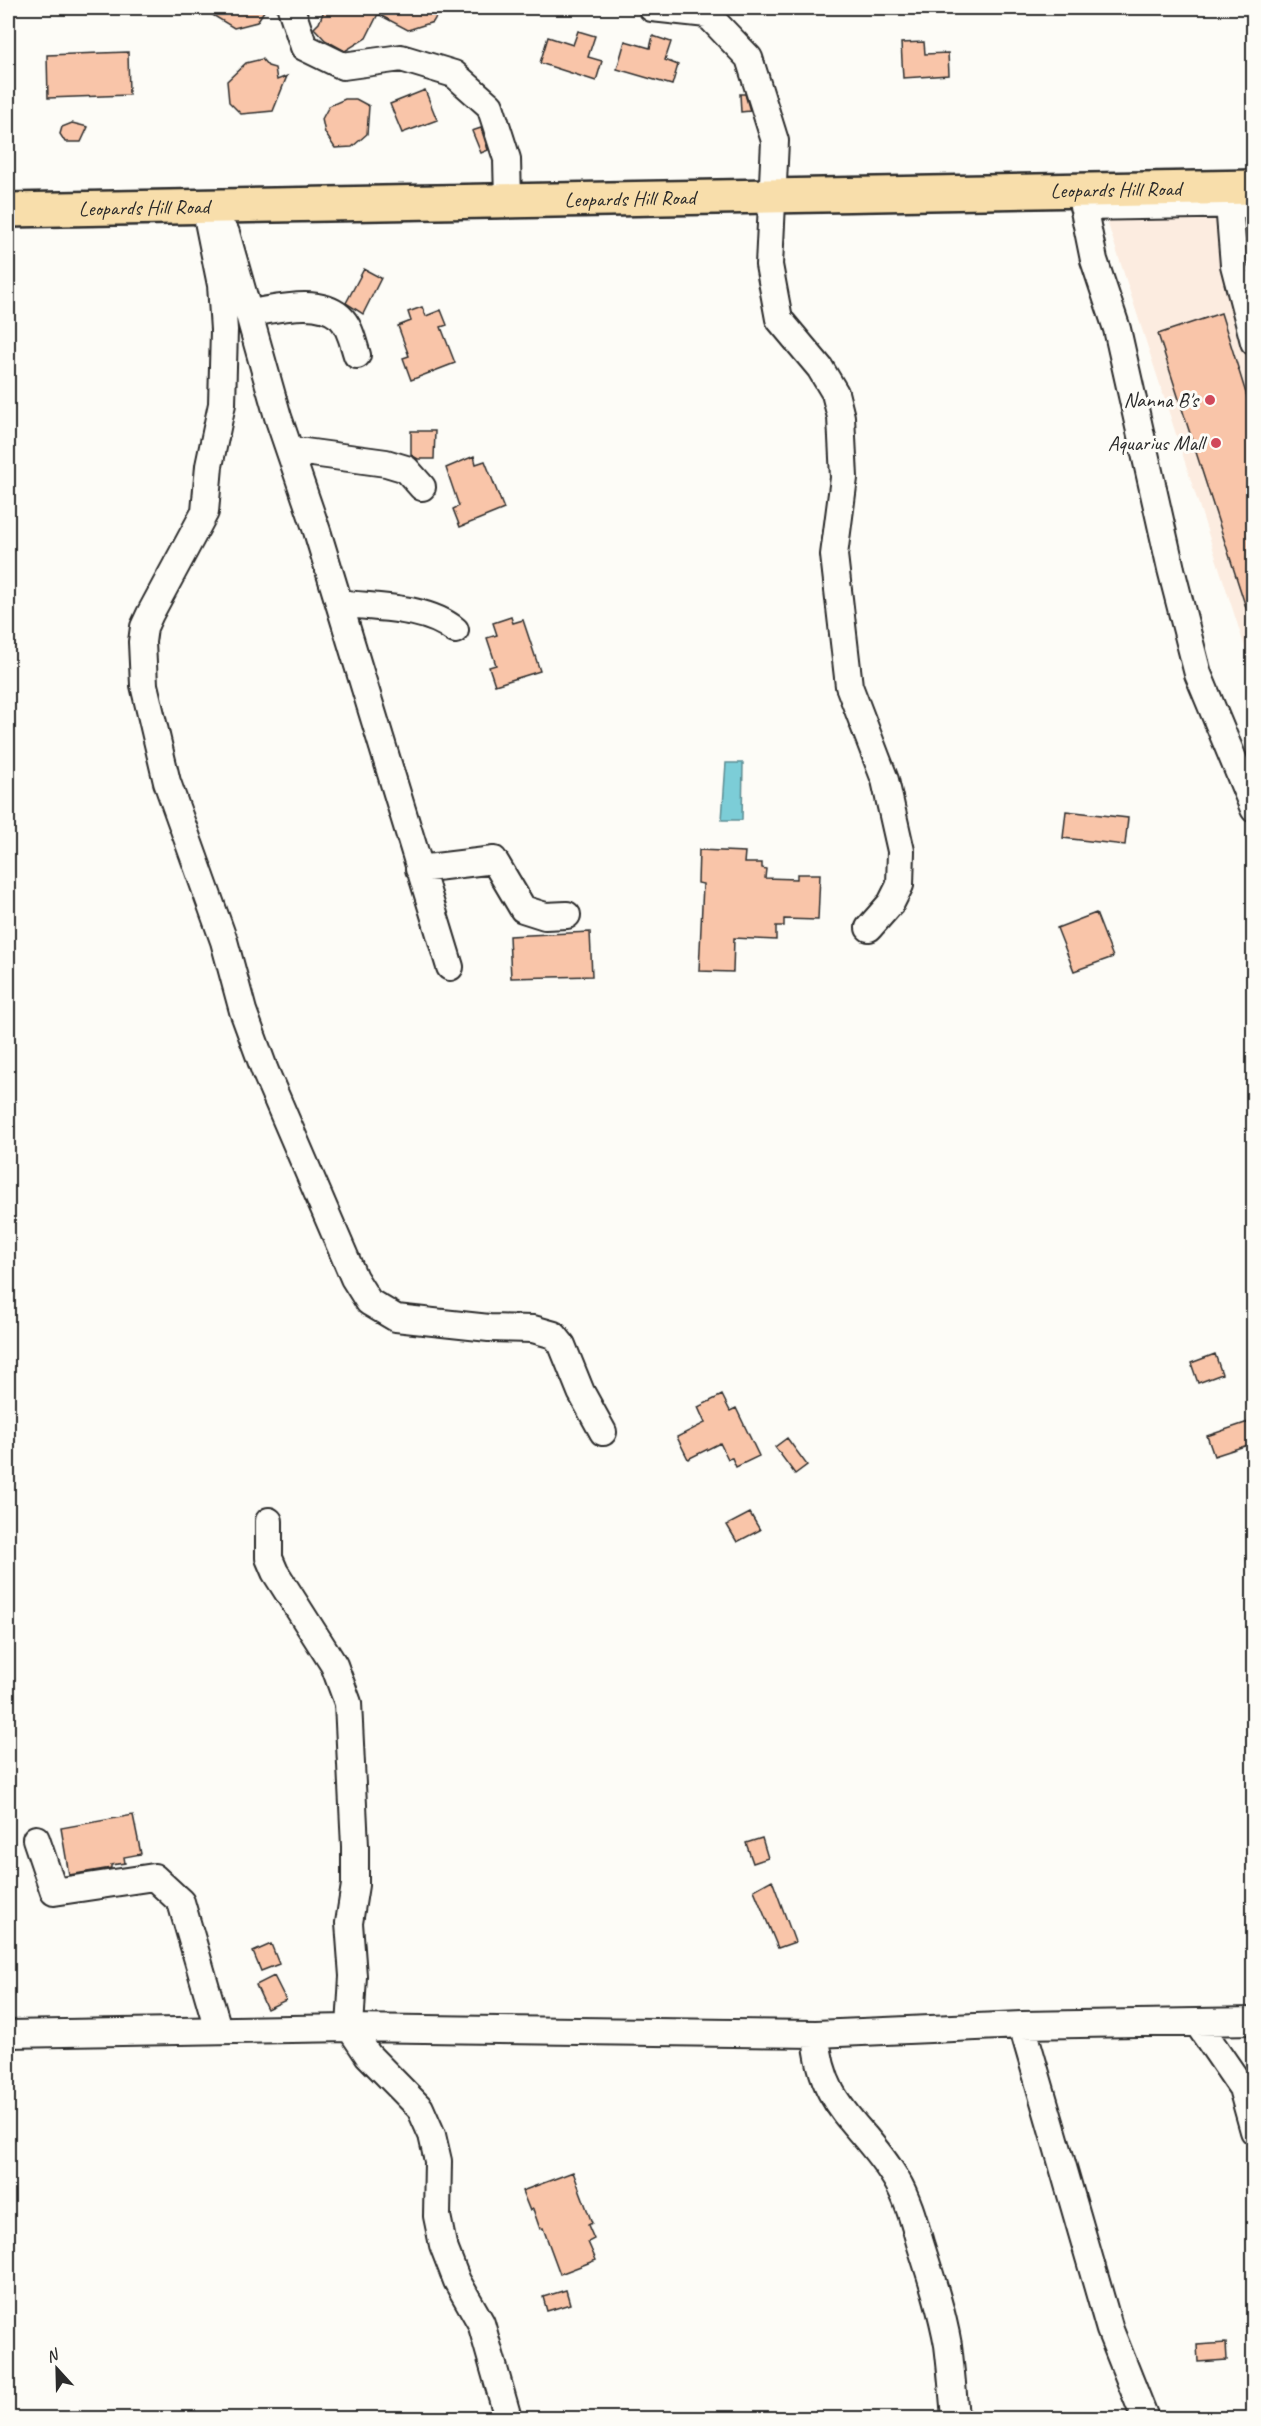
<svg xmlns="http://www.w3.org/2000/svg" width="1261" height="2426" viewBox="0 0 1261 2426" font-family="Caveat,sans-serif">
<rect width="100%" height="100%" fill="#fdfcf7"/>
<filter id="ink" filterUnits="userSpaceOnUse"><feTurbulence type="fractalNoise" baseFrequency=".0167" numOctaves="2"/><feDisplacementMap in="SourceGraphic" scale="12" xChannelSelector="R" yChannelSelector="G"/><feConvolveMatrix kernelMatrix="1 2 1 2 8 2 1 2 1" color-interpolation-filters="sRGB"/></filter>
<g filter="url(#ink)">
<path fill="#fcece0" d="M 1253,213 L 1253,669 L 1252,669 L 1106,218 Z"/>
<path fill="#7ccdd7" stroke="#5c8c92" stroke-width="1.5" d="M 726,763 L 743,763 L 742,820 L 722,820 Z"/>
<path fill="#f9c5a9" stroke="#2b2b2b" stroke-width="1.5" d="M 201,8 L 266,8 L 257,22 L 234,28 Z
M 325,8 L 441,8 L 433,22 L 408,30 L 378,14 L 366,38 L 345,51 L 325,40 L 314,28 L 319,23 Z
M 578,31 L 595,36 L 588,57 L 602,61 L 596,81 L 540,63 L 548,37 L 573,45 Z
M 653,36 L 671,42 L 665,60 L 678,65 L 672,85 L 617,69 L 625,41 L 650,48 Z
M 924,42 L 925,54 L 948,53 L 949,75 L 903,78 L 901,43 Z
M 128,52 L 129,95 L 48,98 L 47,55 Z
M 262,59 L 268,66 L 275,68 L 277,80 L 287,76 L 273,111 L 241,114 L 229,102 L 227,81 L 246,63 Z
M 425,90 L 437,120 L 402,133 L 390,104 Z
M 740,94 L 745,94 L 750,111 L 741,112 Z
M 345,99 L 356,99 L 369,106 L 367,134 L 352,147 L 335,148 L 325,133 L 322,119 L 329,106 Z
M 72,123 L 88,127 L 81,142 L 65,142 L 60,134 L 62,127 Z
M 481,128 L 488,150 L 481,153 L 472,131 Z
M 364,269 L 381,278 L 363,314 L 346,303 Z
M 422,307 L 426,316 L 441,310 L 447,325 L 441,327 L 455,363 L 411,380 L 403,358 L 409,356 L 398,326 L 411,321 L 408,312 Z
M 1221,313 L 1254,419 L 1254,620 L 1250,620 L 1158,334 Z
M 411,431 L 435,431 L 434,459 L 418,459 L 411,455 Z
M 474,456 L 476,464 L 485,461 L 504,509 L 460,527 L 453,509 L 459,506 L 446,468 Z
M 511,617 L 513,623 L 523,620 L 540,671 L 495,685 L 489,667 L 496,665 L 487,638 L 497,635 L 493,623 Z
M 1066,811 L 1128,818 L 1125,845 L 1063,838 Z
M 699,850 L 745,852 L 744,863 L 762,863 L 762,868 L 766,869 L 765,878 L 797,879 L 797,874 L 820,874 L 818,920 L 784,919 L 784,926 L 776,926 L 776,940 L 734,938 L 733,972 L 699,971 L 703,884 L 698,883 Z
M 1096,913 L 1113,957 L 1074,971 L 1057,928 Z
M 590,932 L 592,976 L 511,978 L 509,936 Z
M 1215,1354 L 1222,1374 L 1198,1383 L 1191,1363 Z
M 722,1395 L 730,1411 L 736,1408 L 759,1456 L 736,1467 L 732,1458 L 728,1459 L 720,1443 L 688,1459 L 677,1437 L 705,1423 L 698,1407 Z
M 1248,1422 L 1254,1443 L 1214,1456 L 1207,1436 Z
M 787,1438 L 807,1465 L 795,1474 L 775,1447 Z
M 750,1513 L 760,1530 L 737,1542 L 727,1525 Z
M 133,1815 L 141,1854 L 124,1857 L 125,1863 L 111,1865 L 111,1868 L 69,1875 L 61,1828 Z
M 762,1838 L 768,1858 L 753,1863 L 746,1843 Z
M 772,1880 L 795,1942 L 778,1948 L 754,1890 Z
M 271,1944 L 279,1964 L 261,1971 L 253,1952 Z
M 274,1976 L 286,2000 L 267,2009 L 256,1985 Z
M 573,2172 L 592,2223 L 588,2225 L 594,2239 L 588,2242 L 596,2260 L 560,2274 L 543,2228 L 540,2229 L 533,2209 L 530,2211 L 522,2191 Z
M 566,2290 L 570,2304 L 547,2311 L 543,2297 Z
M 1226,2343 L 1227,2360 L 1198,2362 L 1197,2345 Z"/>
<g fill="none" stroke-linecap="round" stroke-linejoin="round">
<g stroke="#2b2b2b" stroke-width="30">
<path id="minor" d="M 291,8 L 304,47 L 343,66 L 401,58 L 454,74 L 490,106 L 507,159 L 508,200
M 652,8 L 707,14 L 749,58 L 775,141 L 769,265 L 779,319 L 820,368 L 835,393 L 841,417 L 844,478 L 834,555 L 849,686 L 885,780 L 901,851 L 900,885 L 891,903 L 869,928
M 1080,191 L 1094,260 L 1117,329 L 1171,569 L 1198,674 L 1254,809
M 1229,204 L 1234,265 L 1254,342
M 205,206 L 221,285 L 224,330 L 222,404 L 209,466 L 205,512 L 150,614 L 144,627 L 142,642 L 144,685 L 167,782 L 224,941 L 243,1011 L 265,1071 L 354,1278 L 369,1302 L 396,1318 L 489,1328 L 533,1329 L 554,1335 L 562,1345 L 581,1392 L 603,1432
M 1083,207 L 1254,204
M 226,233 L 278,417 L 317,531 L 450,967
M 249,313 C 275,310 317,297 340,317 C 350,326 353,343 357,355
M 290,450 L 386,463 L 406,469 L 422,487
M 339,603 C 375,608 426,606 455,630
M 419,869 L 494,860 L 523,909 L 545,916 L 567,915
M 269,1521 L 269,1558 L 275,1572 L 334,1665 L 348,1703 L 355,1846 L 355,1885 L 349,1923 L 353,1976 L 350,2028 L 368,2055 L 420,2108 L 432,2135 L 438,2161 L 437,2216 L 443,2245 L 457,2281 L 481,2323 L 508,2418
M 36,1839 L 54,1892 L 154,1877 L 181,1902 L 218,2029
M 1198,2024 L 1242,2088 L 1254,2131
M 1022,2025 L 1110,2330 L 1145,2418
M 8,2034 L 350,2028 L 816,2034 L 1022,2025 L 1254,2021
M 816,2034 C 821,2110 862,2121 896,2179 C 908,2199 914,2222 920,2243 C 931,2277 942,2311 948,2345 C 951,2369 953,2394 955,2418"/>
</g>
<g stroke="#2b2b2b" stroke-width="38">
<g id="major">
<path id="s1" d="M 8,210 L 1254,187"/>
</g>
</g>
<use href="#minor" stroke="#fdfcf7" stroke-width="26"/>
<use href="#major" stroke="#f8deab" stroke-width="33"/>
</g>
</g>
<g fill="#d1495b" stroke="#fdfcf7" stroke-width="2">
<circle cx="1210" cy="400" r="6"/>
<circle cx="1216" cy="443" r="6"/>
</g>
<g text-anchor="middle" stroke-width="6" stroke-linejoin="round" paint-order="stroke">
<g font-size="21" fill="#2b2b2b" stroke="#fdfcf7">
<text dy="7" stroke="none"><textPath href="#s1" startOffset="1108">Leopards Hill Road</textPath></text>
<text dy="7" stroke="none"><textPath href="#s1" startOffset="622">Leopards Hill Road</textPath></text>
<text dy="7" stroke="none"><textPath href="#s1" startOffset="136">Leopards Hill Road</textPath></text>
</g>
<g font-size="21" fill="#2b2b2b" stroke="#fdfcf7" text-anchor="end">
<text x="1198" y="407">Nanna B's</text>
<text x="1204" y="450">Aquarius Mall</text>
</g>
</g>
<rect width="1261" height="2426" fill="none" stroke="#fdfcf7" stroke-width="30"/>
<rect x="15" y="15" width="1231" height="2396" fill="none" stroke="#2b2b2b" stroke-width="2" filter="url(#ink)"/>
<g transform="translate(57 2369) rotate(338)" stroke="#fdfcf7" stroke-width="4.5" paint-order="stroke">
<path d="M0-4.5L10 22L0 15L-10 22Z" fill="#2b2b2b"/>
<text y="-9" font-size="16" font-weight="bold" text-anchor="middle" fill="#2b2b2b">N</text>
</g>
</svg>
